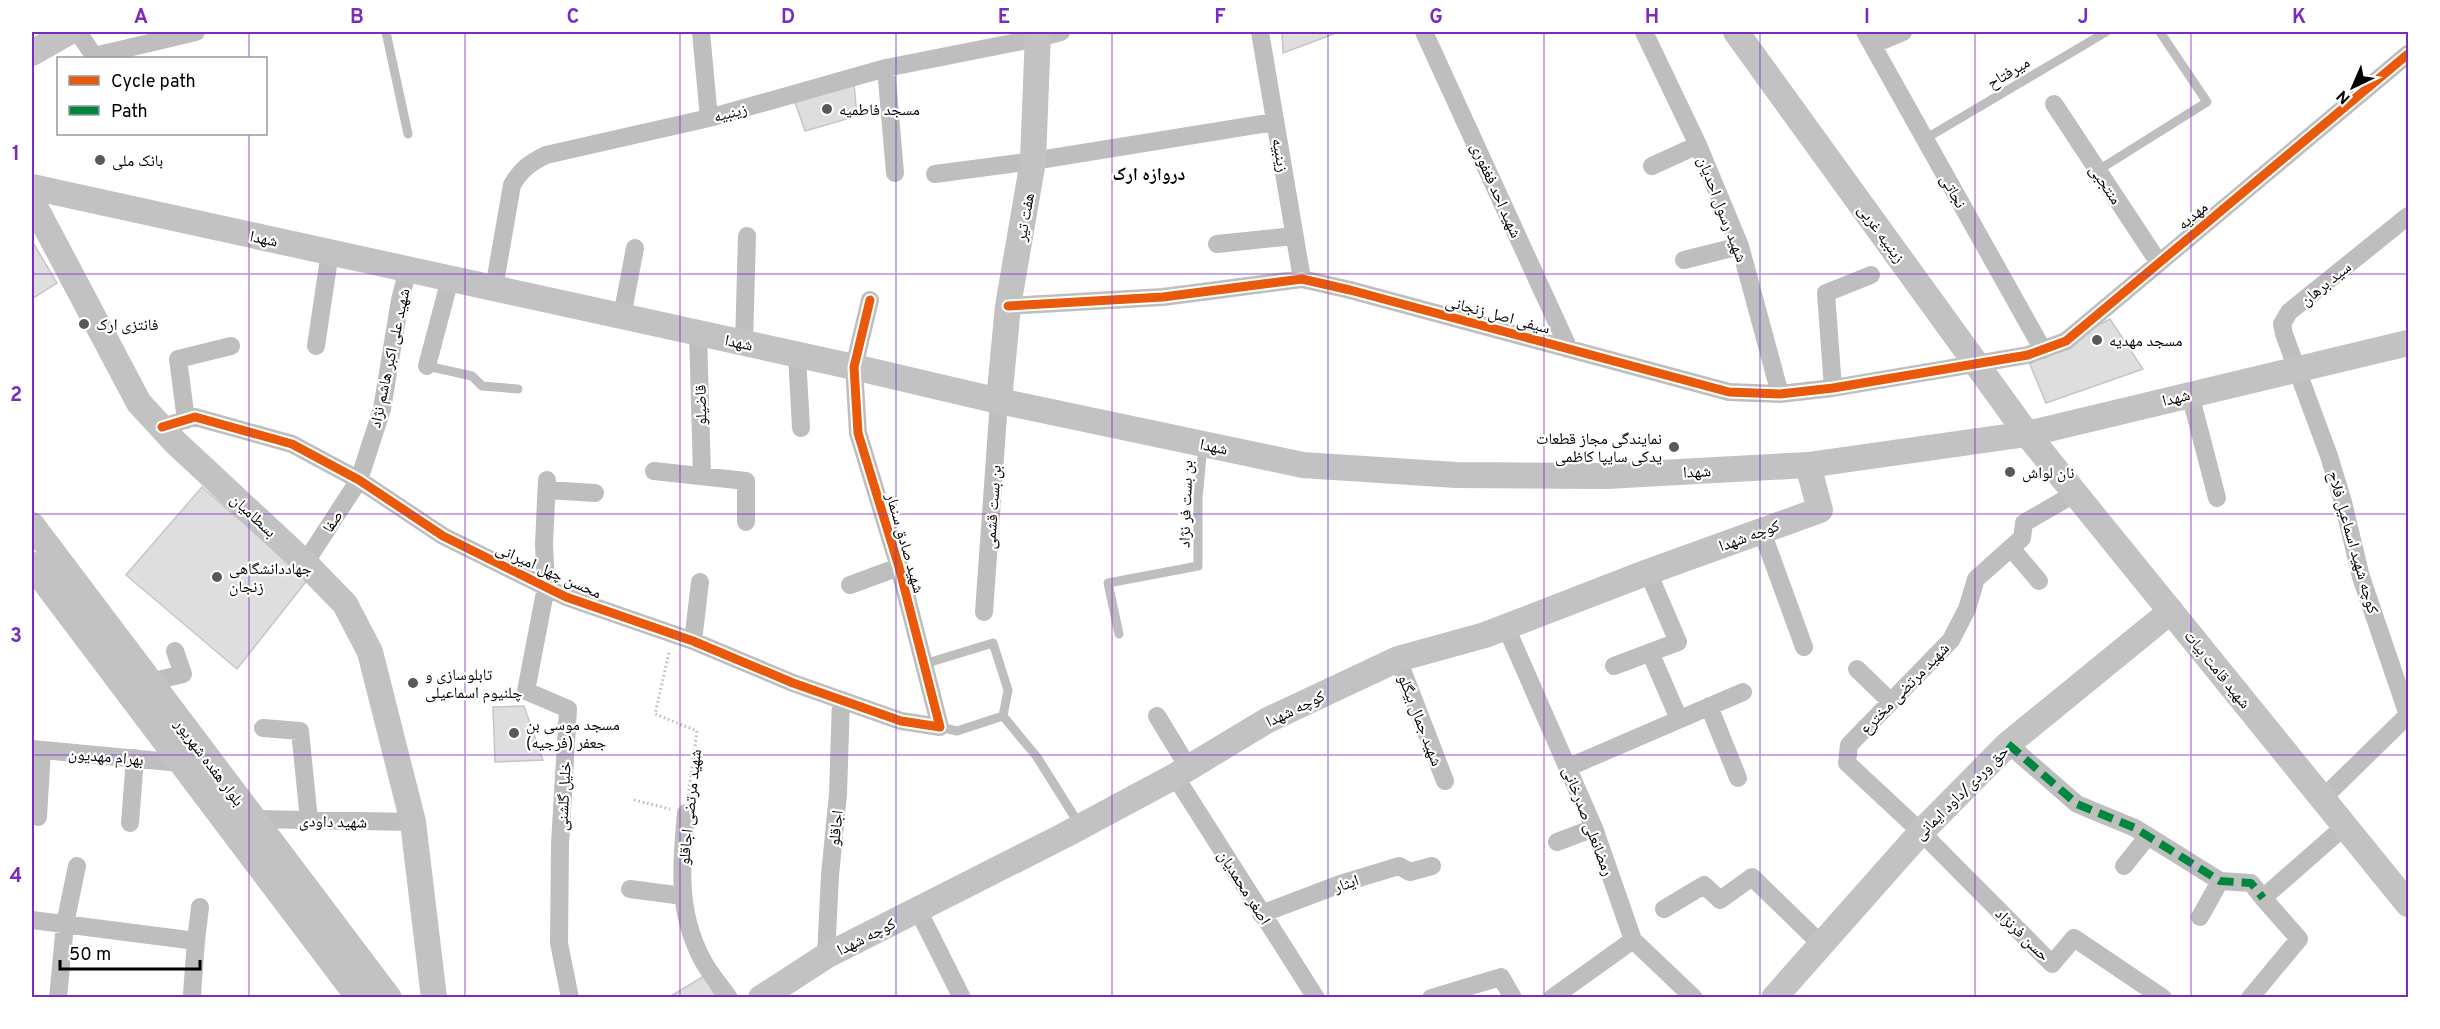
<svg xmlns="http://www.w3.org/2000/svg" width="2440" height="1029" viewBox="0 0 2440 1029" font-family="Overpass,'Noto Naskh Arabic',sans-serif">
<rect width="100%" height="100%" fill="#fff"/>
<path fill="#dedede" stroke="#c6c6c6" stroke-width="1.5" d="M 1282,32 L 1339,32 L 1283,53 Z
M 854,84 L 857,116 L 805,131 L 795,102 Z
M 32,241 L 57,283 L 32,299 Z
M 2110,319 L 2143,369 L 2046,403 L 2029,362 Z
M 202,487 L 308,579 L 237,669 L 126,575 Z
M 524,706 L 543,760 L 495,762 L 493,707 Z
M 704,976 L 717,998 L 669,997 Z"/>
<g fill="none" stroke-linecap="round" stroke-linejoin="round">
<path stroke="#b9b9b9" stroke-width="3" stroke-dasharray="1.5 3" stroke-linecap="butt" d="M 669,653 L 655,714 L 697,731 L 688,796
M 634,800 L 670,809"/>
<path stroke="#bebebe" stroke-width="9" d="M 386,32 L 408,134
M 1925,139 L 2106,32
M 2097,171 L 2207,102 L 2160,32
M 427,366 L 472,376 L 482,386 L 518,389
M 1119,634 L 1108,583 L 1198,566 L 1198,498 L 1203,446
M 924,664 L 993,643 L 1008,690 L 1003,716
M 940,727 L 957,731 L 1003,716 L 1037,757 L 1079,824"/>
<path stroke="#bebebe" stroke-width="18" d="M 78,32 L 94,56 L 196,32
M 701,32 L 709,118
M 1260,32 L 1302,279
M 1424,32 L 1569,349
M 1644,32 L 1698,145 L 1740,246 L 1780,394
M 1865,32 L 2043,350
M 1872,45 L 1903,32
M 886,68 L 895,173
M 2054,104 L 2159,263
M 1652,166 L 1698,145
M 935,174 L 1033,161 L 1275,122
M 1217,244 L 1294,236
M 1684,260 L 1740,246
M 494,288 L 512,185 C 521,169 530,163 546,155 L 709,118 L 886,68 L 1038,38 L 1061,32
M 1008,306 L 1163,297 L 1302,279 L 1350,290 L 1729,392 L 1780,394 L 1833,388 L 2028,355 L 2066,341 L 2408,54
M 622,316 L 635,248
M 698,333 L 702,476
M 744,343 L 747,236
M 316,346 L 330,252
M 797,355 L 801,428
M 427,366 L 450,279
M 1833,388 L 1826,293 L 1871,275
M 2190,394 L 2217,498
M 186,420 L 178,359 L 231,346
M 162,427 L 195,417 L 292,444 L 359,480 L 443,536 L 566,597 L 693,641 L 793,683 L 901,721 L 940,727 L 899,567 L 858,433 L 854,367 L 870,300
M 654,471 L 746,481 L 746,522
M 547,480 L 544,544 L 546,587 L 526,691 L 568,709 L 560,844 L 559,943 L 570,998
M 547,490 L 595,493
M 2076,493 L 2024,523 L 2022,538 L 1976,579 L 1967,609 L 1951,640 L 1849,745 L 1847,763 L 1921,832 L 2052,964 L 2074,938 L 2163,998
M 1761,529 L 1804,647
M 2011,548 L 2039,581
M 305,563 L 359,480 L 382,409 L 400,300 L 408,269
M 850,585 L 899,567
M 984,612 L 999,401
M 1506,627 L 1594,828 L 1633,940 L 1694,998
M 693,641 L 700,582
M 1650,652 L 1679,719
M 1398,659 L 1445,781
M 1614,666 L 1678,642 L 1648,572
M 1857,669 L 1891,702
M 150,682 L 183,674 L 175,651
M 1709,706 L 1738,778
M 2408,715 L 2361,577 L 2343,502 L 2329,456 L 2284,334 L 2282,324 L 2289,312 L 2408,216
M 1157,716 L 1188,767
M 263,728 L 300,731 L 309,820
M 2008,744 L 2077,804 L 2135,828 L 2220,881 L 2251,883 L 2263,898
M 32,749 L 181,763
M 1569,767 L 1743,692
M 1175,776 L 1316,998
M 2323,798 L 2408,715
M 686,813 C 681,865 677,912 702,959 C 709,973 720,985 729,998
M 38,817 L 42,750
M 253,819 L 413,822
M 130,823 L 135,758
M 1557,842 L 1594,828
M 2124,866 L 2148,836
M 630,889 L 683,896
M 1664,909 L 1704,885 L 1720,900 L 1752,877 L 1821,944
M 918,910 L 962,998
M 1261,914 L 1343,883 L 1399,866 L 1410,872 L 1432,866
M 2200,917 L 2220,881
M 32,920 L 196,941 L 192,994
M 196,941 L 200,907
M 826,956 L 830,875 L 838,794 L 841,700
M 58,998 L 65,924 L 77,866
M 1431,998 L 1501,977 L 1513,998
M 1552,998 L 1633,940
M 2250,998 L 2299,939 L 2263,898 L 2345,826"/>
<path stroke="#c2c2c2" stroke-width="26" d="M 1736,32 L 2027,434 L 2408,904
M 32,53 L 69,32
M 32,187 L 854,367 L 999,401 L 1303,465 L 1456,475 L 1606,476 L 1808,465 L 2027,434 L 2408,343
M 32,201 L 139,403 L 175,442 L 305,563 L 345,604 L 370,652 L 413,822 L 434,998
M 999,401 L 1008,306 L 1033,161 L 1038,32
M 32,525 L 389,998
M 32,565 L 359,998
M 761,998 L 826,956 L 1065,835 L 1175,776 L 1268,720 L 1398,659 L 1485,635 L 1648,572 L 1820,510 L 1808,465
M 1774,998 L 1921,832 L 2008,744 L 2171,611"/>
<path stroke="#00873e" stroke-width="8" stroke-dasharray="15 8" stroke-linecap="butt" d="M 2008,744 L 2077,804 L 2135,828 L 2220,881 L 2251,883 L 2263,898"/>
<g stroke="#fff" stroke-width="13">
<path id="cycleway" d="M 1008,306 L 1163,297 L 1302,279 L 1350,290 L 1729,392 L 1780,394 L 1833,388 L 2028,355 L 2066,341 L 2408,54
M 162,427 L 195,417 L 292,444 L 359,480 L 443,536 L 566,597 L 693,641 L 793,683 L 901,721 L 940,727 L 899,567 L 858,433 L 854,367 L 870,300"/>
</g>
<use href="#cycleway" stroke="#e8590c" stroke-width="9"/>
</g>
<path fill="none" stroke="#7b2cbf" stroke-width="1.5" stroke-opacity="0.55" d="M 249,32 L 249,58M 465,32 L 465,998M 680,32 L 680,998M 896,32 L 896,998M 1112,32 L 1112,998M 1328,32 L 1328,998M 1544,32 L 1544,998M 1760,32 L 1760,998M 1975,32 L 1975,998M 2191,32 L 2191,998M 249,134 L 249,998M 32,274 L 2408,274M 32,514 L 2408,514M 32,755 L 2408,755"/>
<g fill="#595959" stroke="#fff" stroke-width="2">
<circle cx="827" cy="109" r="6"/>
<circle cx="100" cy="160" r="6"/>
<circle cx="84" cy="324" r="6"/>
<circle cx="2097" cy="340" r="6"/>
<circle cx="1674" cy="447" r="6"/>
<circle cx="2010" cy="472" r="6"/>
<circle cx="217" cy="577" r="6"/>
<circle cx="413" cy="683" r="6"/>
<circle cx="514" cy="733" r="6"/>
</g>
<g text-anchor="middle" stroke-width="4.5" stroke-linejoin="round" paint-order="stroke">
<g font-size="16" fill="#000" stroke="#fff">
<text transform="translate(2008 72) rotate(-31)" y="6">میرفتاح</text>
<text transform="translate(730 112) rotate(-15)" y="6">زینبیه</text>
<text transform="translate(1281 155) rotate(80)" y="6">زینبیه</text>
<text transform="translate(2106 184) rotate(56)" y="6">منتجبی</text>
<text transform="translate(1497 190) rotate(66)" y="6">شهید احد فغفوری</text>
<text transform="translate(1954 191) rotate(61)" y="6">نجاتی</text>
<text transform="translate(1723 209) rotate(69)" y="6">شهید رسول احدیان</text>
<text transform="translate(2192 215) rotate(-40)" y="6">مهدیه</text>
<text transform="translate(1024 217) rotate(-80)" y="6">هفت تیر</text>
<text transform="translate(1882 233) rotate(54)" y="6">زینبیه غربی</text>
<text transform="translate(264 238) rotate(12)" y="6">شهدا</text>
<text transform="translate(2325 283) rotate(-39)" y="6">سید برهان</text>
<text transform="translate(1498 314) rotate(15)" y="6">سیفی اصل زنجانی</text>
<text transform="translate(739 342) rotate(12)" y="6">شهدا</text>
<text transform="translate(389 358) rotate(-78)" y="6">شهید علی اکبر هاشم نژاد</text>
<text transform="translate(2176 397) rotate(-14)" y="6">شهدا</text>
<text transform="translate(700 405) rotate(-91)" y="6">قاضیلو</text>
<text transform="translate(1214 446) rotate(12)" y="6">شهدا</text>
<text transform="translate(1697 471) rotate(-3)" y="6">شهدا</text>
<text transform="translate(1185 504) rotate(-88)" y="6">بن بست فر نژاد</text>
<text transform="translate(992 507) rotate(-86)" y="6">بن بست قشمی</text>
<text transform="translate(254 515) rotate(43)" y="6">بسطامیان</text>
<text transform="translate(332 521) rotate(-57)" y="6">صفا</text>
<text transform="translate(1749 535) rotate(-20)" y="6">کوچه شهدا</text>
<text transform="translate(2354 542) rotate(74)" y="6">کوچه شهید اسماعیل فلاح</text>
<text transform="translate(906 543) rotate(74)" y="6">شهید صادق سنمار</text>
<text transform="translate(549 570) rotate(24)" y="6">محسن چهل امیرانی</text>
<text transform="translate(2218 669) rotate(51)" y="6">شهید قامت بیات</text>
<text transform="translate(1904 688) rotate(-46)" y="6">شهید مرتضی مخترع</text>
<text transform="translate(1295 708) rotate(-26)" y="6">کوچه شهدا</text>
<text transform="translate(1421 720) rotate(69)" y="6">شهید جمال بیگلو</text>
<text transform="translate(106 756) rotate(5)" y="6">بهرام مهدیون</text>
<text transform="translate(210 762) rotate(53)" y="6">بلوار هفده شهریور</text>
<text transform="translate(1961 792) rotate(-45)" y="6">حق وردی/داود ایمانی</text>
<text transform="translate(563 796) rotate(-87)" y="6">خلیل گلشنی</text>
<text transform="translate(689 807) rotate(-84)" y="6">شهید مرتضی اجاقلو</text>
<text transform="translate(333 821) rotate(1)" y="6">شهید داودی</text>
<text transform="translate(1589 821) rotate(69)" y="6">رمضانعلی صدرخانی</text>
<text transform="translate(835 828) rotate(-84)" y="6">اجاقلو</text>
<text transform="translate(1346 883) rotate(-19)" y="6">ایثار</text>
<text transform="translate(1245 887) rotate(58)" y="6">اصغر محمدیان</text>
<text transform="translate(2023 934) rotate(44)" y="6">حسن فرنژاد</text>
<text transform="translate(866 936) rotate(-27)" y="6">کوچه شهدا</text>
</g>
<g font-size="16" fill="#000" stroke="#fff" text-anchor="start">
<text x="839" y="115">مسجد فاطمیه</text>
<text x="112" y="166">بانک ملی</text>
<text x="96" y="330">فانتزی ارک</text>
<text x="2109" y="346">مسجد مهدیه</text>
<text x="1662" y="444" text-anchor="end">نمایندگی مجاز قطعات<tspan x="1662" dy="18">یدکی سایپا کاظمی</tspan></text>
<text x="2022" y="478">نان لواش</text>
<text x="229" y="574">جهاددانشگاهی<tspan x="229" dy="18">زنجان</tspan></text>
<text x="425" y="680">تابلوسازی و<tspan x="425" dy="18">چلنیوم اسماعیلی</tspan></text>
<text x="526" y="730">مسجد موسی بن<tspan x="526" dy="18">جعفر (فرجیه)</tspan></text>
</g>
<g font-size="18" font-weight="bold" fill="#000" stroke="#fff">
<text x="1149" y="180">دروازه ارک</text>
</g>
</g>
<rect width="2440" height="1029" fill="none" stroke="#ffffff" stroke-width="66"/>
<rect x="57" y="57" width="210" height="78" fill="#ffffff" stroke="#999999" stroke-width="1.5"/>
<rect x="69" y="76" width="30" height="9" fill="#e8590c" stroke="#999999" stroke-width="1.5"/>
<text x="111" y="87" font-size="18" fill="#000000">Cycle path</text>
<rect x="69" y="106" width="30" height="9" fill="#00873e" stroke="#999999" stroke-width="1.5"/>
<text x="111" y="117" font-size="18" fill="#000000">Path</text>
<g transform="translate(2353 87) rotate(224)" stroke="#ffffff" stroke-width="4.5" paint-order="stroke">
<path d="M0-4.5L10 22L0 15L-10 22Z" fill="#000000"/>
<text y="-9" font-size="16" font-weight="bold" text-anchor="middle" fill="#000000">N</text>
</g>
<path d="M60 960v9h140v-9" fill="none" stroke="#000000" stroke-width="3"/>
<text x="69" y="960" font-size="18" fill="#000000" stroke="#ffffff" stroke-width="4.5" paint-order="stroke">50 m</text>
<rect x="33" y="33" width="2374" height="963" fill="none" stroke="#7b2cbf" stroke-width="2"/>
<g font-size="20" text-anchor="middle" font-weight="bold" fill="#7b2cbf">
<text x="141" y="23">A</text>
<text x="357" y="23">B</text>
<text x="573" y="23">C</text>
<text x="788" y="23">D</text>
<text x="1004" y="23">E</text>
<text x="1220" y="23">F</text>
<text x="1436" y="23">G</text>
<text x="1652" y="23">H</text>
<text x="1867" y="23">I</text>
<text x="2083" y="23">J</text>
<text x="2299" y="23">K</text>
<text x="16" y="160">1</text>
<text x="16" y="401">2</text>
<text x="16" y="642">3</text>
<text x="16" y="882">4</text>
</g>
</svg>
